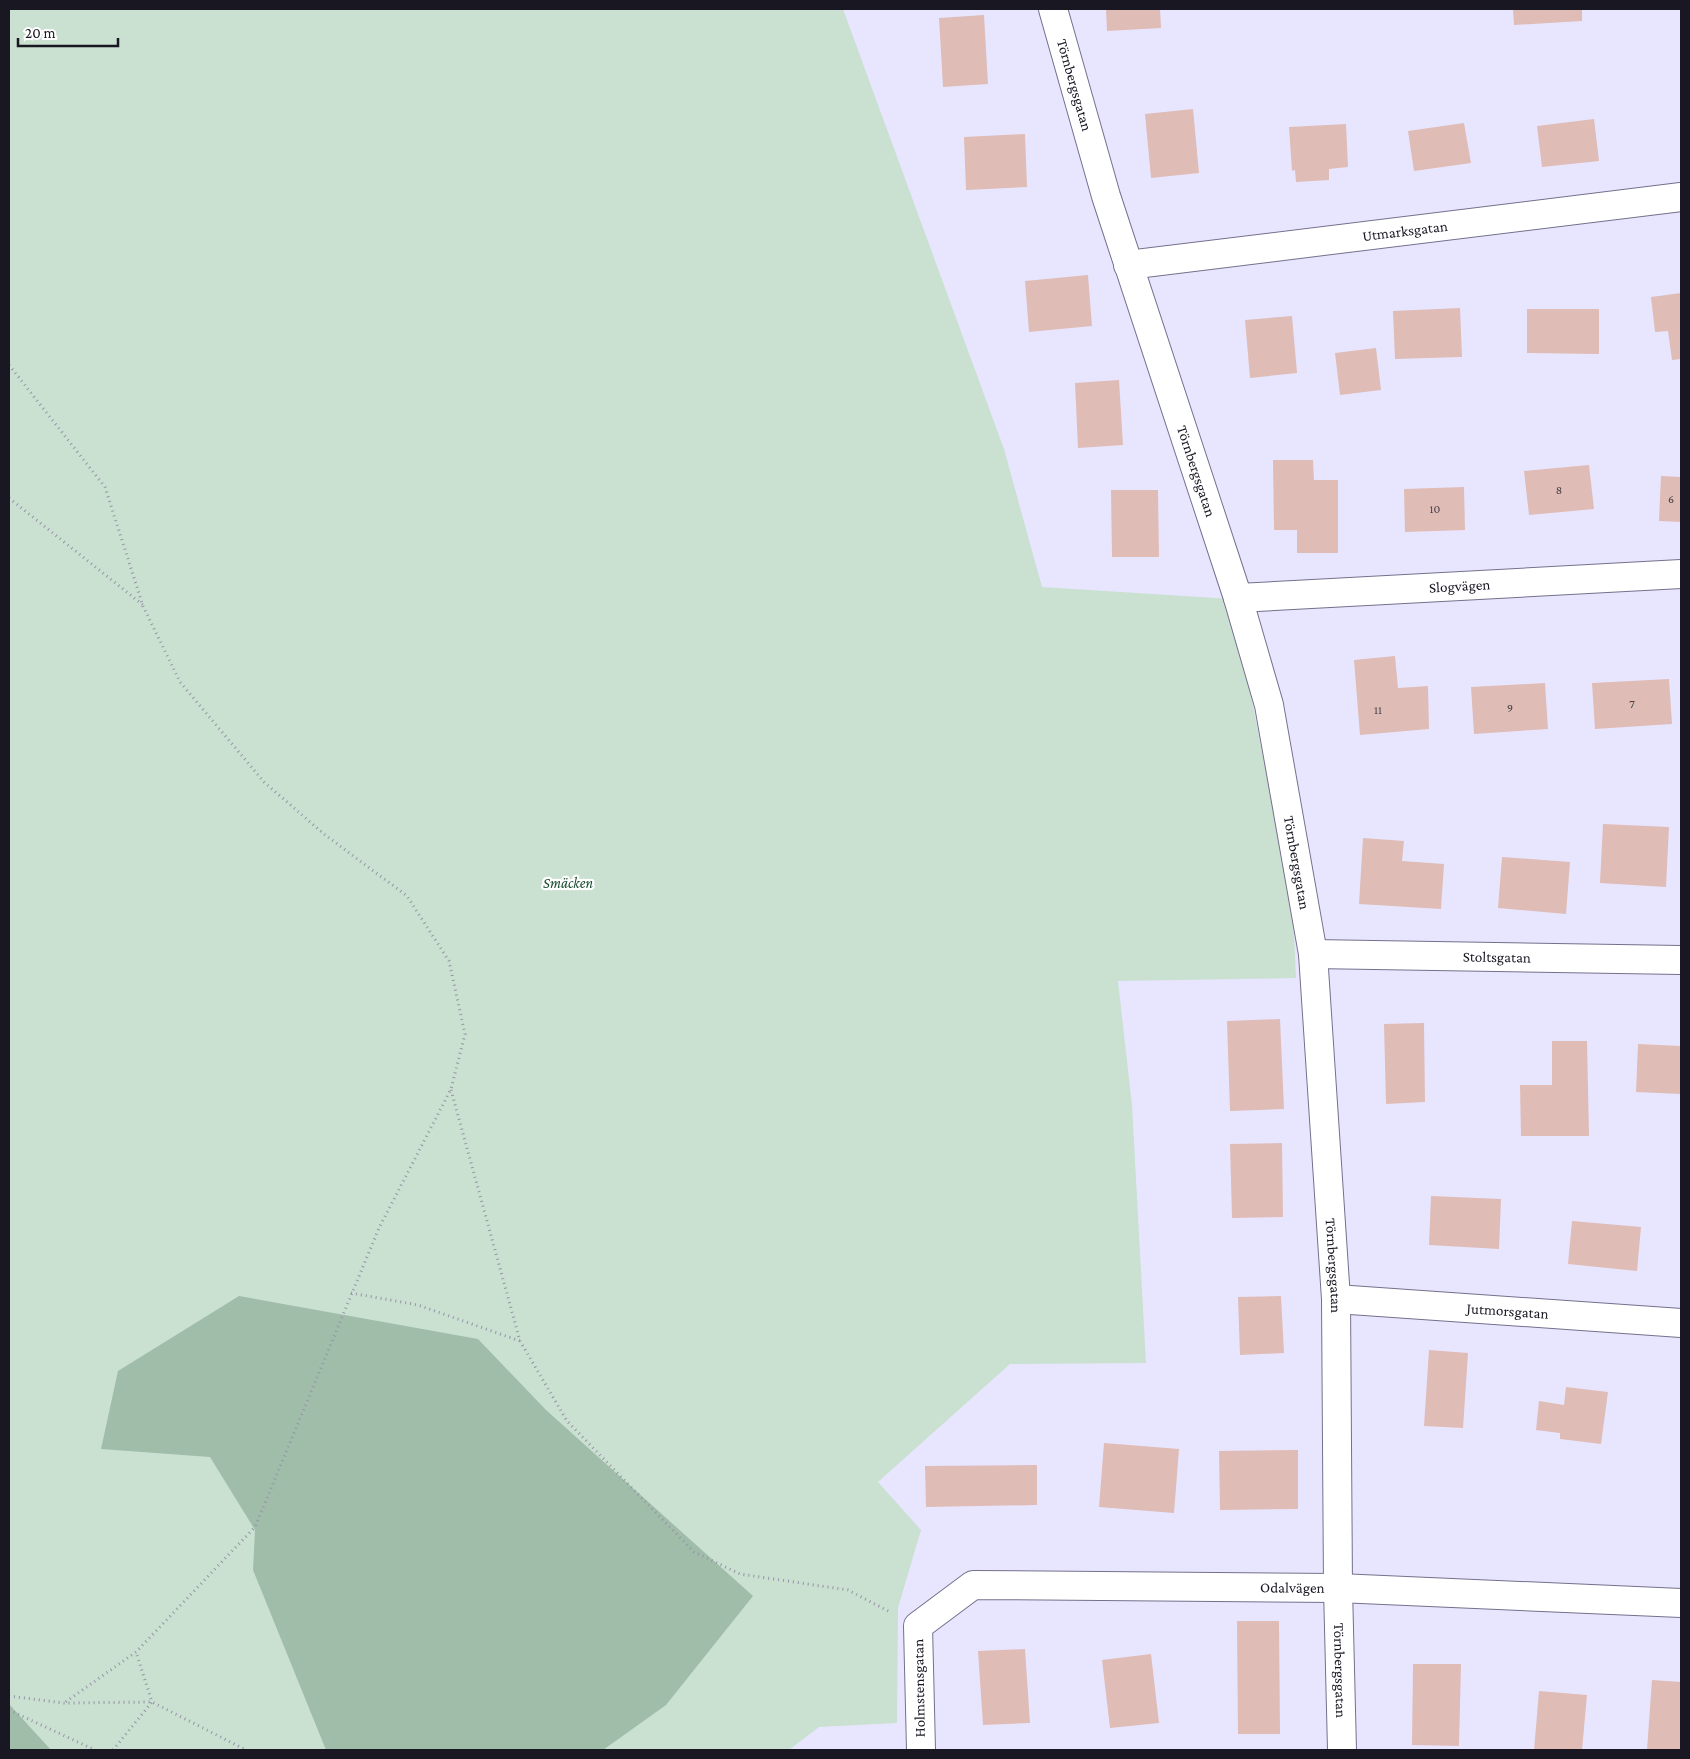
<svg xmlns="http://www.w3.org/2000/svg" width="1690" height="1759" viewBox="0 0 1690 1759" font-family="'Crimson Pro',serif">
<rect width="100%" height="100%" fill="#e8e6ff"/>
<path fill="#cae0d1" d="M 9,9 L 843,9 L 1004,449 L 1042,587 L 1232,599 L 1293,909 L 1296,978 L 1118,981 L 1132,1105 L 1146,1363 L 1010,1364 L 878,1482 L 921,1530 L 898,1608 L 897,1723 L 819,1727 L 789,1750 L 9,1750 Z"/>
<path fill="#a0bdaa" d="M 239,1296 L 478,1339 L 546,1410 L 753,1596 L 666,1705 L 603,1750 L 326,1750 L 253,1570 L 255,1530 L 210,1457 L 101,1449 L 118,1371 Z
M 9,1704 L 51,1750 L 9,1750 Z"/>
<path fill="#dfbcb6" d="M 1106,9 L 1160,9 L 1161,28 L 1107,31 Z
M 1513,9 L 1582,9 L 1582,21 L 1514,25 Z
M 984,15 L 988,84 L 943,87 L 939,18 Z
M 1193,109 L 1199,173 L 1151,178 L 1145,114 Z
M 1594,119 L 1599,161 L 1542,167 L 1537,126 Z
M 1464,123 L 1471,163 L 1414,171 L 1408,131 Z
M 1346,124 L 1348,167 L 1329,169 L 1329,180 L 1296,182 L 1295,170 L 1292,171 L 1289,127 Z
M 1025,134 L 1027,187 L 966,190 L 964,137 Z
M 1088,275 L 1092,326 L 1029,332 L 1025,281 Z
M 1681,293 L 1681,359 L 1672,360 L 1668,331 L 1655,332 L 1651,297 Z
M 1460,308 L 1462,357 L 1395,359 L 1393,311 Z
M 1527,309 L 1599,309 L 1599,354 L 1527,353 Z
M 1292,316 L 1297,373 L 1250,378 L 1245,320 Z
M 1376,348 L 1381,390 L 1340,395 L 1335,353 Z
M 1119,380 L 1123,445 L 1078,448 L 1075,383 Z
M 1273,460 L 1313,460 L 1314,480 L 1338,480 L 1338,553 L 1297,553 L 1297,530 L 1274,530 Z
M 1589,465 L 1594,509 L 1529,515 L 1524,471 Z
M 1661,476 L 1681,477 L 1681,522 L 1659,521 Z
M 1464,487 L 1465,530 L 1405,532 L 1404,489 Z
M 1111,490 L 1158,490 L 1159,557 L 1112,557 Z
M 1395,656 L 1398,688 L 1428,686 L 1429,729 L 1360,735 L 1354,660 Z
M 1669,679 L 1672,724 L 1595,729 L 1592,683 Z
M 1545,683 L 1548,729 L 1474,734 L 1471,687 Z
M 1603,824 L 1669,827 L 1666,887 L 1600,883 Z
M 1363,838 L 1404,841 L 1402,861 L 1444,864 L 1441,909 L 1359,904 Z
M 1502,857 L 1570,862 L 1566,914 L 1498,908 Z
M 1280,1019 L 1284,1109 L 1230,1111 L 1227,1021 Z
M 1424,1023 L 1425,1102 L 1386,1104 L 1384,1024 Z
M 1552,1041 L 1587,1041 L 1589,1136 L 1521,1136 L 1520,1085 L 1552,1085 Z
M 1638,1044 L 1681,1046 L 1681,1094 L 1636,1092 Z
M 1282,1143 L 1283,1217 L 1232,1218 L 1230,1144 Z
M 1431,1196 L 1501,1199 L 1499,1249 L 1429,1245 Z
M 1572,1221 L 1641,1227 L 1637,1271 L 1568,1264 Z
M 1281,1296 L 1284,1353 L 1240,1355 L 1238,1297 Z
M 1429,1350 L 1468,1353 L 1463,1428 L 1424,1426 Z
M 1566,1387 L 1608,1392 L 1601,1444 L 1560,1439 L 1560,1433 L 1536,1430 L 1539,1401 L 1564,1405 Z
M 1104,1443 L 1179,1449 L 1174,1513 L 1099,1507 Z
M 1298,1450 L 1298,1509 L 1220,1510 L 1219,1451 Z
M 1037,1465 L 1037,1505 L 926,1507 L 925,1466 Z
M 1237,1621 L 1279,1621 L 1280,1734 L 1238,1734 Z
M 1025,1649 L 1030,1723 L 983,1725 L 978,1651 Z
M 1151,1654 L 1159,1723 L 1110,1728 L 1102,1660 Z
M 1413,1664 L 1461,1664 L 1459,1746 L 1412,1745 Z
M 1652,1680 L 1681,1682 L 1681,1750 L 1647,1750 Z
M 1539,1691 L 1587,1695 L 1582,1750 L 1534,1750 Z"/>
<g fill="none" stroke-linecap="round" stroke-linejoin="round">
<g stroke="#74708c" stroke-width="30">
<g id="street">
<path id="s1" d="M 1053,9 L 1106,196 L 1238,598 L 1269,705 L 1313,954 L 1336,1299 L 1338,1588 L 1342,1750"/>
<path id="s2" d="M 1128,265 L 1681,197"/>
<path id="s3" d="M 1238,598 L 1681,574"/>
<path id="s4" d="M 1313,954 L 1681,960"/>
<path id="s5" d="M 1336,1299 L 1681,1323"/>
<path id="s6" d="M 921,1750 L 918,1626 L 973,1585 L 1338,1588 L 1681,1603"/>
</g>
</g>
<path stroke="#9694a7" stroke-width="3" stroke-dasharray="1 4" stroke-linecap="butt" d="M 9,365 L 105,487 L 143,606 L 180,682 L 264,782 L 324,834 L 407,896 L 449,961 L 465,1034 L 451,1089 L 379,1228 L 255,1527 L 136,1652 L 64,1703
M 9,498 L 143,605
M 451,1090 L 520,1341 L 567,1421 L 694,1552 L 740,1574 L 848,1590 L 890,1612
M 351,1293 L 418,1305 L 520,1341
M 9,1696 L 64,1703 L 152,1702 L 246,1750
M 9,1710 L 95,1750
M 113,1750 L 152,1702 L 136,1652"/>
<use href="#street" stroke="#fff" stroke-width="28"/>
</g>
<g text-anchor="middle" stroke-width="4.5" stroke-linejoin="round" paint-order="stroke">
<g font-size="12" fill="#4a4047">
<text x="1559" y="494">8</text>
<text x="1671" y="503">6</text>
<text x="1435" y="513">10</text>
<text x="1632" y="708">7</text>
<text x="1510" y="712">9</text>
<text x="1378" y="714">11</text>
</g>
<g font-size="15" fill="#181722" stroke="#fff">
<text dy="5" stroke="none"><textPath href="#s1" startOffset="79">Törnbergsgatan</textPath></text>
<text dy="5" stroke="none"><textPath href="#s2" startOffset="279">Utmarksgatan</textPath></text>
<text dy="5" stroke="none"><textPath href="#s1" startOffset="484">Törnbergsgatan</textPath></text>
<text dy="5" stroke="none"><textPath href="#s3" startOffset="222">Slogvägen</textPath></text>
<text dy="5" stroke="none"><textPath href="#s1" startOffset="889">Törnbergsgatan</textPath></text>
<text dy="5" stroke="none"><textPath href="#s4" startOffset="184">Stoltsgatan</textPath></text>
<text dy="5" stroke="none"><textPath href="#s1" startOffset="1294">Törnbergsgatan</textPath></text>
<text dy="5" stroke="none"><textPath href="#s5" startOffset="172">Jutmorsgatan</textPath></text>
<text dy="5" stroke="none"><textPath href="#s6" startOffset="512">Odalvägen</textPath></text>
<text dy="5" stroke="none"><textPath href="#s1" startOffset="1699">Törnbergsgatan</textPath></text>
<text transform="translate(919 1688) rotate(-91)" y="5">Holmstensgatan</text>
</g>
<g font-size="15" font-style="italic" fill="#1b4d31" stroke="#fff">
<text x="568" y="888">Smäcken</text>
</g>
</g>
<rect width="1690" height="1759" fill="none" stroke="#181722" stroke-width="20"/>
<path d="M18 38v8h100v-8" fill="none" stroke="#181722" stroke-width="2.5"/>
<text x="25" y="38" font-size="15" fill="#181722" stroke="#ffffff" stroke-width="4" paint-order="stroke">20 m</text>
</svg>
